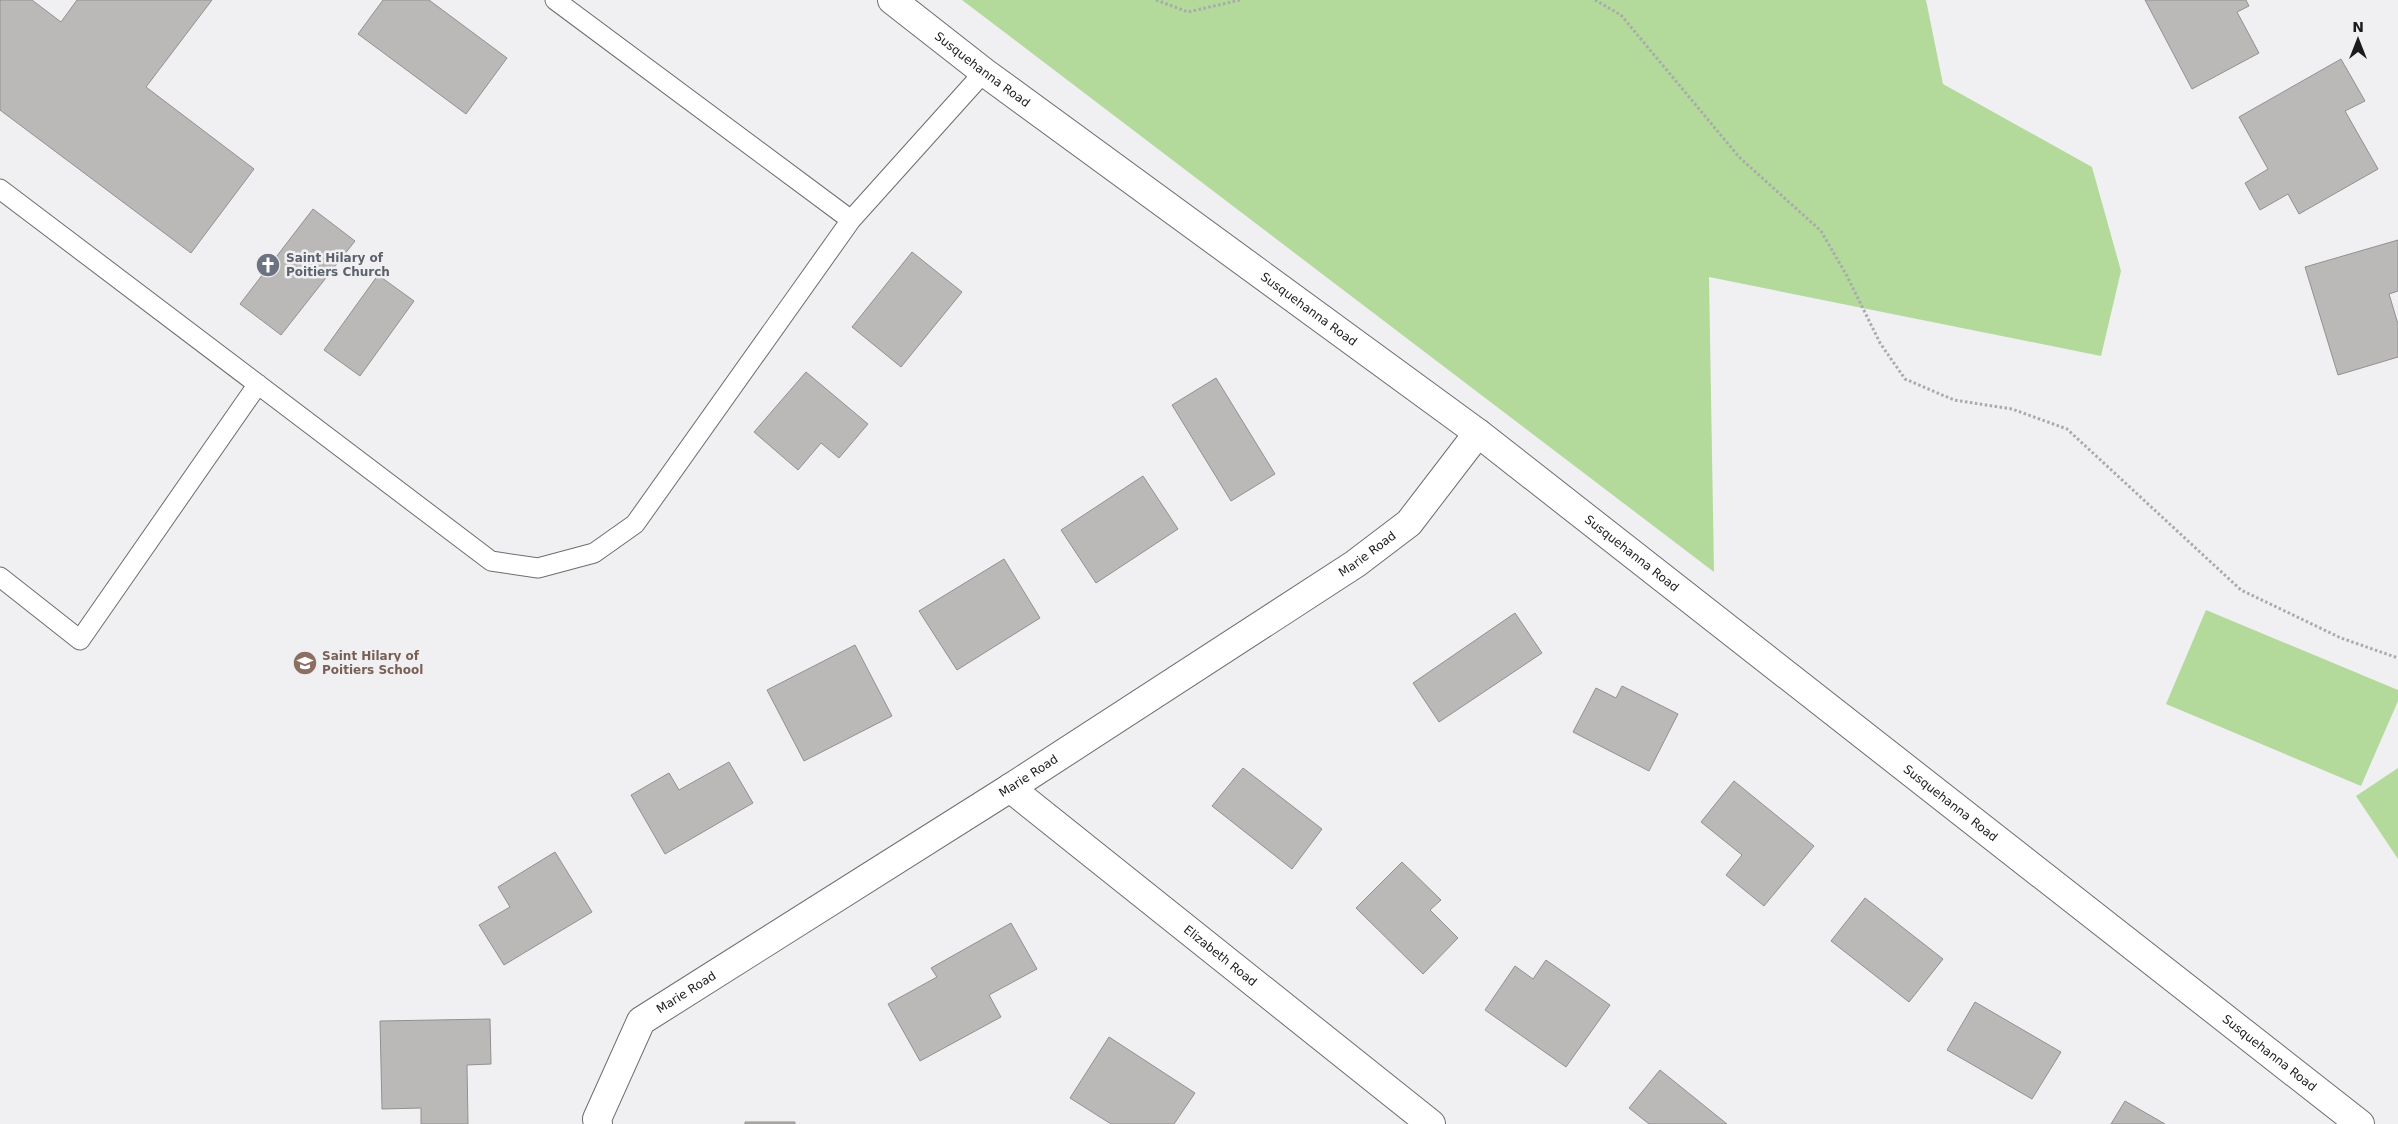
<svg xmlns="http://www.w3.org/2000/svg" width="2398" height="1124" viewBox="0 0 2398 1124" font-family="'DejaVu Sans',sans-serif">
<rect width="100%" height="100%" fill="#f0f0f2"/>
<path fill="#b3d99b" d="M 962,0 L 1926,0 L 1943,84 L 2092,167 L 2121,271 L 2101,356 L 1709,277 L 1714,572 Z
M 2206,610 L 2398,690 L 2398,701 L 2361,786 L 2166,704 Z
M 2398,768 L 2398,859 L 2356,796 Z"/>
<path fill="#bab9b8" stroke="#929190" d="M 0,0 L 32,0 L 61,22 L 77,0 L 212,0 L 146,87 L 254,169 L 191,253 L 0,110 Z
M 383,0 L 429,0 L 507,58 L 466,114 L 358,34 Z
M 2145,0 L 2246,0 L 2249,6 L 2237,12 L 2259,53 L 2192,89 Z
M 2341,59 L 2365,101 L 2345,111 L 2378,169 L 2299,214 L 2288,194 L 2260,210 L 2245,183 L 2268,169 L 2239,117 Z
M 313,209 L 355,241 L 281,335 L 240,304 Z
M 2398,240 L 2398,291 L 2389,294 L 2398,324 L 2398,357 L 2338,375 L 2305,267 Z
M 912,252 L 962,292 L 901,367 L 852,327 Z
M 378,275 L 414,301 L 360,376 L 324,350 Z
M 806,372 L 868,424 L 839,458 L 821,443 L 798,470 L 754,432 Z
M 1216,378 L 1275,474 L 1231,501 L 1172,405 Z
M 1143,476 L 1178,529 L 1096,583 L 1061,530 Z
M 1004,559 L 1040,618 L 957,670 L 919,611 Z
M 1515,613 L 1542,653 L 1439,722 L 1413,683 Z
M 855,645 L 892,716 L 804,761 L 767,690 Z
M 1622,686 L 1678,714 L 1649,771 L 1573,732 L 1596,688 L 1616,698 Z
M 729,762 L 753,803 L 665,854 L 631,795 L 669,773 L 679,790 Z
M 1243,768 L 1322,829 L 1292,869 L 1212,806 Z
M 1734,781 L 1814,846 L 1764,906 L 1726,875 L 1742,855 L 1701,822 Z
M 555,852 L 592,912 L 504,965 L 479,925 L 510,907 L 498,887 Z
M 1402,862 L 1441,900 L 1430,910 L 1458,938 L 1423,974 L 1356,908 Z
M 1865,898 L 1943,959 L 1909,1002 L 1831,941 Z
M 1011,923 L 1037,969 L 989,995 L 1001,1017 L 920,1061 L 888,1004 L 937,977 L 931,968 Z
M 1546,960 L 1610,1005 L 1566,1067 L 1485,1010 L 1515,966 L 1533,979 Z
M 1975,1002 L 2061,1052 L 2032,1099 L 1947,1050 Z
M 490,1019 L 491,1064 L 467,1065 L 468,1124 L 421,1124 L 421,1108 L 382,1109 L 380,1021 Z
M 1109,1037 L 1195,1093 L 1174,1124 L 1111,1124 L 1070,1098 Z
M 1660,1070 L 1727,1124 L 1649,1124 L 1629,1108 Z
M 2125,1101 L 2165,1124 L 2111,1124 Z
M 745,1122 L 795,1122 L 795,1124 L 745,1124 Z"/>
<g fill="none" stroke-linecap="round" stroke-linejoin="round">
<g stroke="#6c6d6e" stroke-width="21">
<path id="service" d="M 555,0 L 851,220
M 0,189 L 491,561 L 538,568 L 594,553 L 635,524 L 851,220 L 984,72
M 0,577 L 80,640 L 258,384"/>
</g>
<g stroke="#6c6d6e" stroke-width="30">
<g id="minor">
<path id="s1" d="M 1010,788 L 1431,1124"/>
<path id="s2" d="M 598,1124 L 597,1119 L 641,1021 L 1010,788 L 1355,564 L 1409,523 L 1478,433"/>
</g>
</g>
<g stroke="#6c6d6e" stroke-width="30">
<g id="secondary">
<path id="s3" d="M 892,0 L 984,72 L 1478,433 L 2360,1124"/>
</g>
</g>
<path stroke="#a9aaab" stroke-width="3" stroke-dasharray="2.5 2.5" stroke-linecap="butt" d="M 1156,0 L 1188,12 L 1240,0
M 1595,0 L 1621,15 L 1739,157 L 1821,231 L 1847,276 L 1880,343 L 1905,379 L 1954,400 L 2012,409 L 2067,429 L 2241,590 L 2341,638 L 2398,658"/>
<use href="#service" stroke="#fff" stroke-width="19"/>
<use href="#minor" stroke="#fff" stroke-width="28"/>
<use href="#secondary" stroke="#fff" stroke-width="28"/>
</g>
<defs>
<g id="church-disc" transform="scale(1.25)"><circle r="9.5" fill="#6b7280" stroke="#f0f0f2"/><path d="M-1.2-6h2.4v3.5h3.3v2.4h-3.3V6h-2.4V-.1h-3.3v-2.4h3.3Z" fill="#fff"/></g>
<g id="school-disc" transform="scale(1.25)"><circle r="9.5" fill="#8d6e63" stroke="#f0f0f2"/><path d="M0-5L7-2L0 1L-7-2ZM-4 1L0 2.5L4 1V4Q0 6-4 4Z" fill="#fff"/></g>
</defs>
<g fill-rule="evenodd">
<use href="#church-disc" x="268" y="265"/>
<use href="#school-disc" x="305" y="663"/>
</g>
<g text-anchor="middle" stroke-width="5" stroke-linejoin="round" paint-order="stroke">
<g font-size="12" fill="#1a1b1b" stroke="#f0f0f2">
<text dy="4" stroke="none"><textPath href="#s3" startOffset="114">Susquehanna Road</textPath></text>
<text dy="4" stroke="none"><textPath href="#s3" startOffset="519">Susquehanna Road</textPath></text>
<text dy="4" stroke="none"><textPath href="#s2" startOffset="976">Marie Road</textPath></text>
<text dy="4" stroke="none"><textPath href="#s3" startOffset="924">Susquehanna Road</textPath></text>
<text dy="4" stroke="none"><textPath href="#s2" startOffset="571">Marie Road</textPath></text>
<text dy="4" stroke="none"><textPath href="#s3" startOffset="1329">Susquehanna Road</textPath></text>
<text dy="4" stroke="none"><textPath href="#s1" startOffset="269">Elizabeth Road</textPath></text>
<text dy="4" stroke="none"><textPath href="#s2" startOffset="166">Marie Road</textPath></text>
<text dy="4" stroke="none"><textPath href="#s3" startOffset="1734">Susquehanna Road</textPath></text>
</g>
<g font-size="12" font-weight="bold" fill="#5b616d" stroke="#f0f0f2" text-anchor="start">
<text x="286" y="262">Saint Hilary of<tspan x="286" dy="14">Poitiers Church</tspan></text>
</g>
<g font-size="12" font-weight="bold" fill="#785e54" stroke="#f0f0f2" text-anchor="start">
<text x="322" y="660">Saint Hilary of<tspan x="322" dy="14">Poitiers School</tspan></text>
</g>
</g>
<g transform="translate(2358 40)" stroke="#f0f0f2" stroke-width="4" paint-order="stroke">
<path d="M0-4L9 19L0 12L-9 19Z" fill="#1a1b1b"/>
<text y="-8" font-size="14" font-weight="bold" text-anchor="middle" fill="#1a1b1b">N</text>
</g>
</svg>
